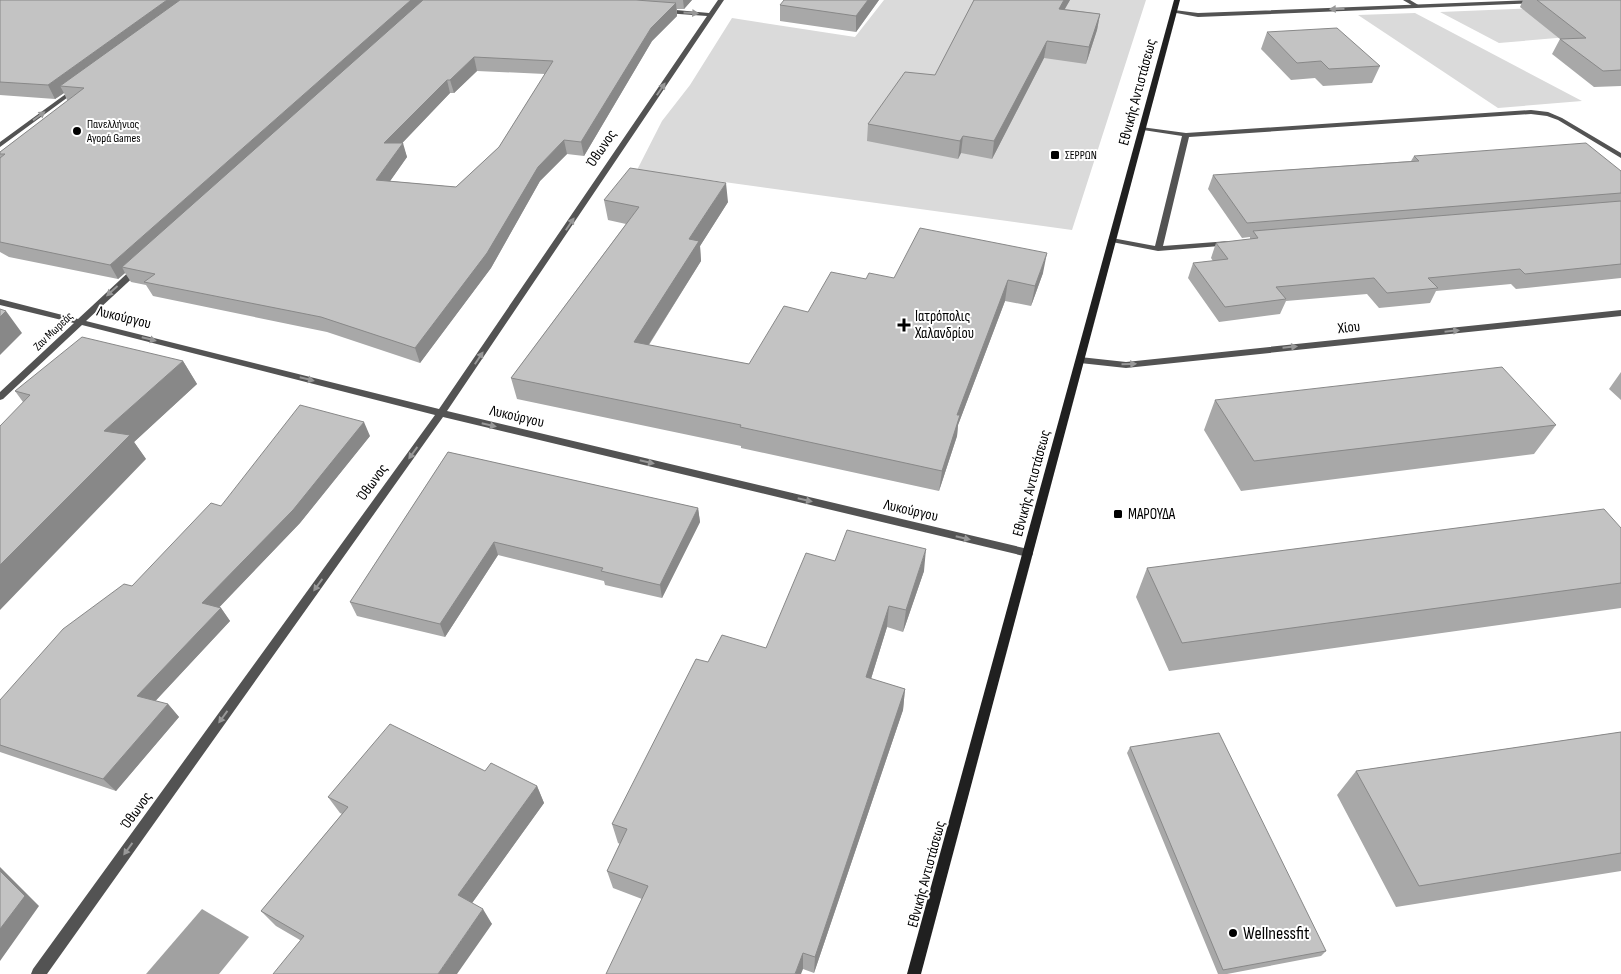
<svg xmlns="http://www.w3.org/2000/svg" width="1621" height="974" viewBox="0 0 1621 974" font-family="'Sofia Sans Condensed',sans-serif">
<rect width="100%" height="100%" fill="#fff"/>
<path fill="#dadada" d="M 884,0 L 1146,0 L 1072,230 L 637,170 L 662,121 L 690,85 L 732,18 L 855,37 Z
M 1559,7 L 1580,36 L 1499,43 L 1440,12 Z
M 1415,13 L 1582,101 L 1498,108 L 1358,15 Z"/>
<path fill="#a1a1a1" d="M 202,909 L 249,937 L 219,974 L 146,974 Z"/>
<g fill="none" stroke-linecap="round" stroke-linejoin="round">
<path fill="#535353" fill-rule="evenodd" d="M 1403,0 L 1410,0 L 1420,6 L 1415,7 Z
M 1531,110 L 1548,112 L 1562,118 L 1621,153 L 1621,158 L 1558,120 L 1547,116 L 1531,114 L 1189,137 L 1163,246 L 1229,241 L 1233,243 L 1232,245 L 1158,251 L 1112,242 L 1108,240 L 1112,238 L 1155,246 L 1182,136 L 1143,130 L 1140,128 L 1141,127 L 1186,133 Z"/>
<path fill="#535353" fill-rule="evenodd" d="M 718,0 L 724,0 L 447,411 L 1028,549 L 1032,550 L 1033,553 L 1032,556 L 1028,557 L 443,417 L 47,974 L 31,974 L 33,969 L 435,415 L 82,325 L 3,399 L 0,400 L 0,392 L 74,323 L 0,305 L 0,299 L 78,319 L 134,267 L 140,267 L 140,271 L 86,321 L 439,409 L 707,16 L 665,13 L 662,11 L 665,9 L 709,13 Z
M 1535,0 L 1537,1 L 1537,3 L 1198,17 L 1171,12 L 1174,10 L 1198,13 Z
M 74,88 L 79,89 L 0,147 L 0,142 Z
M 1621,310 L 1621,316 L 1126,368 L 1080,363 L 1076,360 L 1080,357 L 1126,362 Z"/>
<path fill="#202020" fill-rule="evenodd" d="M 1174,0 L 1180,0 L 921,974 L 907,974 Z"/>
</g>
<path fill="#a8a8a8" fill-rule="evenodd" d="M 0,0 L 692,0 L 684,9 L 677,9 L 677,16 L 652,41 L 584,156 L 567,154 L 540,181 L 491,268 L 420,363 L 327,332 L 153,296 L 146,285 L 131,282 L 125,273 L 118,279 L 9,257 L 0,252 L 0,152 L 69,100 L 67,100 L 64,93 L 55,99 L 0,95 ZM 477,71 L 545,74 L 499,147 L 456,187 L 390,181 L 407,157 L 402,143 L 450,93 L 454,93 Z
M 879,0 L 856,32 L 780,21 L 780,5 Z
M 974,0 L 1070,0 L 1064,9 L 1100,14 L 1097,30 L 1086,64 L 1044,58 L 992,159 L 961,153 L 958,159 L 867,141 L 868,124 L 935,75 Z
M 1523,0 L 1621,0 L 1621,86 L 1594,87 L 1552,54 L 1560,39 L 1520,7 Z
M 1267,32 L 1380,66 L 1372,83 L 1323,86 L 1315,78 L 1291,80 L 1261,49 Z
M 1414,156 L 1621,171 L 1621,278 L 1516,289 L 1511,284 L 1436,291 L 1430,303 L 1379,308 L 1367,294 L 1286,301 L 1280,314 L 1219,322 L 1188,278 L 1193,263 L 1213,261 L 1211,258 L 1216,243 L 1250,239 L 1250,237 L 1242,238 L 1208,189 L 1213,175 L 1411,161 Z
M 604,200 L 728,202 L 700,246 L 701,261 L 649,345 L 749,364 L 808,312 L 866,279 L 1043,273 L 1031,306 L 1005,301 L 958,425 L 957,436 L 939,491 L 741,448 L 741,446 L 517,399 L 511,378 L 626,224 L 608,220 Z
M 183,361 L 197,384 L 134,442 L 146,459 L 23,402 L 15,391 Z
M 1621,372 L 1621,400 L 1609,389 Z
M 1215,400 L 1556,425 L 1534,454 L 1241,491 L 1204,430 Z
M 370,436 L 300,523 L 219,607 L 221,608 L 230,621 L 155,701 L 168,704 L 179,717 L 116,791 L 0,752 L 0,700 L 132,586 L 221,506 Z
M 448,452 L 698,508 L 700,522 L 662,598 L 605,585 L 604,581 L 498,555 L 445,637 L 357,616 L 350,602 Z
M 1621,528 L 1621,608 L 1169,671 L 1136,597 L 1147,568 Z
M 835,561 L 924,571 L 903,632 L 887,627 L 871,679 L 905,689 L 903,710 L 814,973 L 803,969 L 642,899 L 613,888 L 607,871 L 620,844 L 618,843 L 612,824 L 708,662 L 766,648 Z
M 1621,732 L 1621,871 L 1396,907 L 1337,795 L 1356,771 Z
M 1130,747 L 1326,951 L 1321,956 L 1227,974 L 1218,974 L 1127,753 Z
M 485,771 L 537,786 L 544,803 L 472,903 L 492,924 L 300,940 L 276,926 L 261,911 L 342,814 L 340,813 L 328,797 Z"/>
<path fill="#888" d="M 167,0 L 190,0 L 60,86 L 64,93 L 55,99 L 48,85 Z
M 411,0 L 428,0 L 122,267 L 125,273 L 118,279 L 110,265 Z
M 683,0 L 692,0 L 684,9 Z
M 868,0 L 879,0 L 856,32 L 856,16 Z
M 1064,0 L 1070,0 L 1056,25 L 1059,9 Z
M 676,3 L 677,16 L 652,41 L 584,156 L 581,142 L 651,28 Z
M 1100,14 L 1097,30 L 1086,64 L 1089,47 Z
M 1047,41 L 1044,58 L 992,159 L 994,141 Z
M 474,57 L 477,71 L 454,93 L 450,80 Z
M 447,80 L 450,93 L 389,157 L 384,143 Z
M 963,136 L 961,153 L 958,159 L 960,141 Z
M 564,140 L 567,154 L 540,181 L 491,268 L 420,363 L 415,348 L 538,167 Z
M 403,143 L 407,157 L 381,194 L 376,180 Z
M 726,183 L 728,202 L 700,246 L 701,261 L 637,363 L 634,342 L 689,239 Z
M 1047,253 L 1043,273 L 1031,306 L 1035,286 Z
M 1008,280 L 1005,301 L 958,425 L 957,436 L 939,491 L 942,471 L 957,415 Z
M 6,311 L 22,333 L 0,355 L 0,317 Z
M 183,361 L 197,384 L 134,442 L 146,459 L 0,610 L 0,565 L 104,431 Z
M 364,422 L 370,436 L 300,523 L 211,616 L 202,603 Z
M 698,508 L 700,522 L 662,598 L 660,585 Z
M 494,542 L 498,555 L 445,637 L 440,624 Z
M 926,549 L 924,571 L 903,632 L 906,610 Z
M 889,606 L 887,627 L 865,698 L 866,677 Z
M 221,608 L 230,621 L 148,709 L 137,696 Z
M 905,689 L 903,710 L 814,973 L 815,957 Z
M 168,704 L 179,717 L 116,791 L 103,779 Z
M 537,786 L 544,803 L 467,910 L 458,895 Z
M 0,867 L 39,906 L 0,961 Z
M 483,909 L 492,924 L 457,974 L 438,974 Z
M 803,953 L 803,969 L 801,974 L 795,974 Z"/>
<path fill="#c3c3c3" stroke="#888" fill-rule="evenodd" d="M 0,0 L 167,0 L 48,85 L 0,82 Z
M 180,0 L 411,0 L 110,265 L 0,242 L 0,158 L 5,154 L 0,154 L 0,152 L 84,88 L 60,86 Z
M 423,0 L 636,0 L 676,3 L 651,28 L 581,142 L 564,140 L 538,167 L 487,253 L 415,348 L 321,317 L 144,282 L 155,274 L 122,267 ZM 474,57 L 553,61 L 499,147 L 456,187 L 376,180 L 403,143 L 384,143 L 447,80 L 450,80 Z
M 784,0 L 868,0 L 856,16 L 780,5 Z
M 974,0 L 1064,0 L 1059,9 L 1100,14 L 1089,47 L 1047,41 L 994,141 L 963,136 L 960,141 L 868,124 L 905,72 L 935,75 Z
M 1537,0 L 1621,0 L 1621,70 L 1603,71 L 1560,39 L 1586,38 Z
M 1337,28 L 1380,66 L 1329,69 L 1321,61 L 1297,63 L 1267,32 Z
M 1586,143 L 1621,171 L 1621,193 L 1247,223 L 1213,175 L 1419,161 L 1414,156 Z
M 630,168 L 726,183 L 689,239 L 699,241 L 634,342 L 749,364 L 784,306 L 808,312 L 831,272 L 866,279 L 869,273 L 894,278 L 920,228 L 1047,253 L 1035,286 L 1008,280 L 957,415 L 960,415 L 942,471 L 740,427 L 741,425 L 511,378 L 639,207 L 604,200 Z
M 1621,201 L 1621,264 L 1525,274 L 1520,269 L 1428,278 L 1438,288 L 1387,293 L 1374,278 L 1276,287 L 1286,299 L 1225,307 L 1193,263 L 1228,259 L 1216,243 L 1258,238 L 1253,231 Z
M 0,309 L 6,311 L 0,317 Z
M 82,337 L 183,361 L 104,431 L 130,435 L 0,565 L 0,426 L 30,395 L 15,391 Z
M 1502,367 L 1556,425 L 1254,461 L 1215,400 Z
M 300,405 L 364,422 L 293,510 L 202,603 L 221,608 L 137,696 L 168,704 L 103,779 L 0,745 L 0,700 L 63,629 L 124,584 L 132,586 L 211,503 L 221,506 Z
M 448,452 L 698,508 L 660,585 L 601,571 L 603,568 L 494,542 L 440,624 L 350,602 Z
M 1604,509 L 1621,528 L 1621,583 L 1182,643 L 1147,568 Z
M 847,530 L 926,549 L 906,610 L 889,606 L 866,677 L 905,689 L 815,957 L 803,953 L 795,974 L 606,974 L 648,886 L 607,871 L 627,829 L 612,824 L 696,659 L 708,662 L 722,635 L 766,648 L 806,553 L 835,561 Z
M 390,724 L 485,771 L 491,763 L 537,786 L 458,895 L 483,909 L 438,974 L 273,974 L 304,936 L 261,911 L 348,807 L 328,797 Z
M 1621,732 L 1621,853 L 1419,886 L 1356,771 Z
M 1219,733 L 1326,951 L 1223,970 L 1130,747 Z
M 0,871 L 25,896 L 0,929 Z"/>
<defs><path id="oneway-solid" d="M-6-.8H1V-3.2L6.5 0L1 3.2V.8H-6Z" transform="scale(1.25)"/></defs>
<g fill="#989898">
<use href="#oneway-solid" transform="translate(1337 9) rotate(178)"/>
<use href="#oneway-solid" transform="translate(691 13) rotate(4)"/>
<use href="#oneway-solid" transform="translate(661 89) rotate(-56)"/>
<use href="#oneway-solid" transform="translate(39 116) rotate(-36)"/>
<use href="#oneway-solid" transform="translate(570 224) rotate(-56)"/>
<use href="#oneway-solid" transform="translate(112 291) rotate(138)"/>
<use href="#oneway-solid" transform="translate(1452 331) rotate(-6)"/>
<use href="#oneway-solid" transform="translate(149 339) rotate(14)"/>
<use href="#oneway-solid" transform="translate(1290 347) rotate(-6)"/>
<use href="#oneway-solid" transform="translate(479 358) rotate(-56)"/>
<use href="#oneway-solid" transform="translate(1129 364) rotate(-2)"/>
<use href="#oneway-solid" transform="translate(307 379) rotate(14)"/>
<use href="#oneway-solid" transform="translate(489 425) rotate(13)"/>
<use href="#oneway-solid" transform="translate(413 453) rotate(126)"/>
<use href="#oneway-solid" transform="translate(647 462) rotate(13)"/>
<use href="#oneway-solid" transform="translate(805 500) rotate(13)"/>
<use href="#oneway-solid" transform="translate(963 538) rotate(13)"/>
<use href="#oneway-solid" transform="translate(318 585) rotate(126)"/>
<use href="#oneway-solid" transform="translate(223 717) rotate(126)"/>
<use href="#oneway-solid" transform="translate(128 849) rotate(126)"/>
</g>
<g fill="#000" stroke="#fff" stroke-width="2">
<circle cx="77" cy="131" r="5"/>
<rect x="1050" y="150" width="10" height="10" rx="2.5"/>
<path d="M901.5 317.5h5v5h5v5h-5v5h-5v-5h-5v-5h5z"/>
<rect x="1113" y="509" width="10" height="10" rx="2.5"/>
<circle cx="1233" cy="933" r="5"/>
</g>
<g text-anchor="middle" stroke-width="4" stroke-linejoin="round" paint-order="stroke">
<g font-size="12" fill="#000" stroke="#fff" text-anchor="start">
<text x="87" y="128">Πανελλήνιος<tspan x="87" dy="14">Αγορά Games</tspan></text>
<text x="1065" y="159">ΣΕΡΡΩΝ</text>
</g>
<g font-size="12" fill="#000" stroke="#fff">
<text transform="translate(53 331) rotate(-44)" y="4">Ζαν Μωρεάς</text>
</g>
<g font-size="15" fill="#000" stroke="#fff">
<text transform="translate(1137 92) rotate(-75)" y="5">Εθνικής Αντιστάσεως</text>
<text transform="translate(601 148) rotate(-56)" y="5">Όθωνος</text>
<text transform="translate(124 317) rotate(14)" y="5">Λυκούργου</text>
<text transform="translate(1349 327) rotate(-6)" y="5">Χίου</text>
<text transform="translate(517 416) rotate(13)" y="5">Λυκούργου</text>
<text transform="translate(372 482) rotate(-54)" y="5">Όθωνος</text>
<text transform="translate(1031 483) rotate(-75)" y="5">Εθνικής Αντιστάσεως</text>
<text transform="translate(911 510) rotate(13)" y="5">Λυκούργου</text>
<text transform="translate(136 810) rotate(-54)" y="5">Όθωνος</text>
<text transform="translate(926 874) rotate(-75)" y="5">Εθνικής Αντιστάσεως</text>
</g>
<g font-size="15" fill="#000" stroke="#fff" text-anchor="start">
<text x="915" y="321">Ιατρόπολις<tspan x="915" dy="17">Χαλανδρίου</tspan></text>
<text x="1128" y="519">ΜΑΡΟΥΔΑ</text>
</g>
<g font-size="18" fill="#000" stroke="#fff" text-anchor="start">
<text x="1243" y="939">Wellnessfit</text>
</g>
</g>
</svg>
